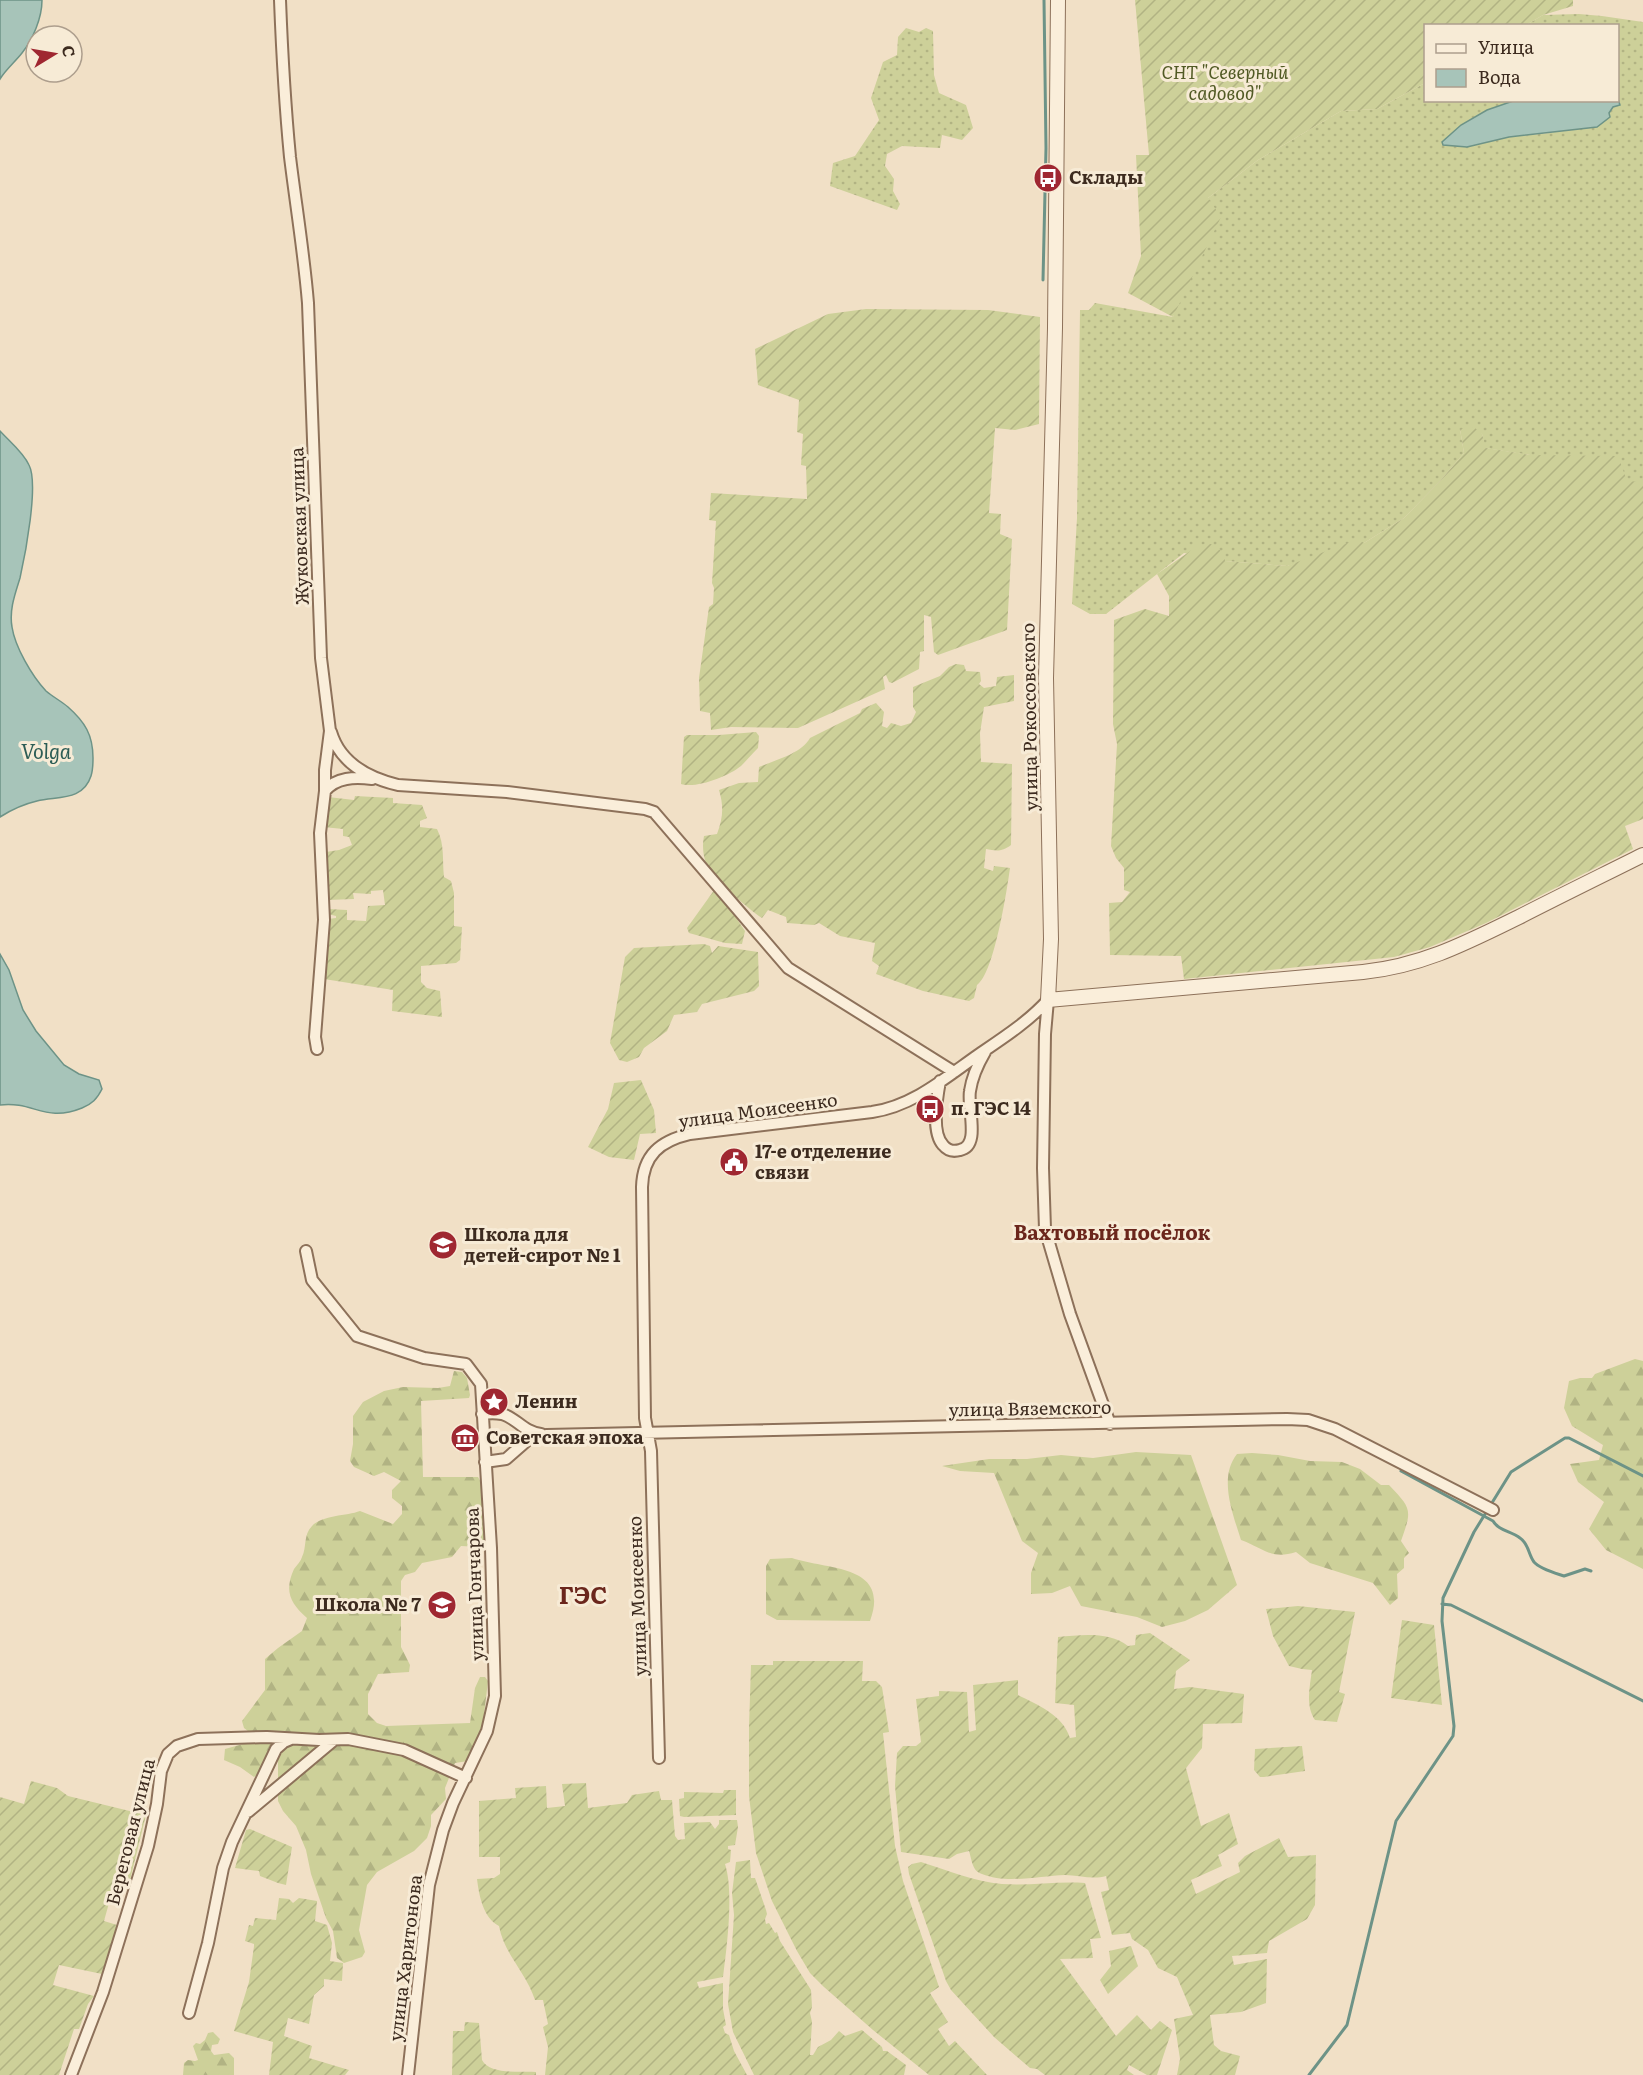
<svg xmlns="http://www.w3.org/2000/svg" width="1643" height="2075" viewBox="0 0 1643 2075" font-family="Literata,serif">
<defs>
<pattern id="grass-dots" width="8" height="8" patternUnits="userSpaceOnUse" patternTransform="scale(1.5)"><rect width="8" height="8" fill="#cdd099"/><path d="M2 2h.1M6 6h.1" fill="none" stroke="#b1b383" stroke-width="1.8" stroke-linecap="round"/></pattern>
<pattern id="forest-firs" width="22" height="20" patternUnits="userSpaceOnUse" patternTransform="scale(1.5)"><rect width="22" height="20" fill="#cdd099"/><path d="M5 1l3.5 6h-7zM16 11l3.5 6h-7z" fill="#b1b383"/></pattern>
<pattern id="garden-furrows" width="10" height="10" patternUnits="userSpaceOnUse" patternTransform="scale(1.5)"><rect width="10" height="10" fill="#cdd099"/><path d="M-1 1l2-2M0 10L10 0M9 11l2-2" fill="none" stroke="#b1b383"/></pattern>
</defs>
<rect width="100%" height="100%" fill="#f1e0c6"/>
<path fill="url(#grass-dots)" d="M 1579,14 L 1602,16 L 1643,22 L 1643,482 L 1627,482 L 1530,455 L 1485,448 L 1482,434 L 1460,429 L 1464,453 L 1440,481 L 1404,518 L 1364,543 L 1287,566 L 1224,561 L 1184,553 L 1106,614 L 1090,614 L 1072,604 L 1077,518 L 1080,310 L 1089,310 L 1095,303 L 1173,317 L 1208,198 L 1258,160 L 1341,111 L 1377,109 L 1425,83 L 1426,100 L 1513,101 L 1487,110 L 1461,125 L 1443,142 L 1467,147 L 1509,137 L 1550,133 L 1609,113 L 1613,107 L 1620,105 L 1618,99 L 1618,26 L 1526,25 L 1543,15 Z
M 906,28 L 919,32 L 926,28 L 933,31 L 934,75 L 939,93 L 966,105 L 973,128 L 962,140 L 942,135 L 940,148 L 902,146 L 887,154 L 885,166 L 894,179 L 893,191 L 900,204 L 897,210 L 830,186 L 833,163 L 855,156 L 879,120 L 871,98 L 883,62 L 897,55 L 898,37 Z"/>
<path fill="url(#forest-firs)" d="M 1635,1359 L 1643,1361 L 1643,1569 L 1606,1550 L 1589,1529 L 1604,1502 L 1578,1482 L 1570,1464 L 1599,1460 L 1603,1445 L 1572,1426 L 1564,1408 L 1569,1381 L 1580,1378 L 1592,1378 L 1595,1374 Z
M 454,1371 L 462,1372 L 467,1378 L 470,1395 L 469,1398 L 421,1401 L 423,1477 L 478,1477 L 482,1484 L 487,1542 L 480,1547 L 461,1546 L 452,1557 L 422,1563 L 415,1572 L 405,1575 L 401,1581 L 401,1647 L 410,1665 L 409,1672 L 378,1674 L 368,1694 L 368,1714 L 377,1723 L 386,1726 L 470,1723 L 475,1688 L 480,1677 L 485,1677 L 488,1681 L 482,1731 L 468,1761 L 455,1763 L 445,1788 L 446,1799 L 431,1815 L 431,1826 L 427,1838 L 414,1851 L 377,1872 L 367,1885 L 359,1930 L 365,1952 L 362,1957 L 344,1963 L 337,1958 L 333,1931 L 326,1918 L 311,1874 L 306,1850 L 296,1826 L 283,1811 L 278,1801 L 278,1755 L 267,1768 L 254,1777 L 240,1767 L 224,1760 L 225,1749 L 243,1744 L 253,1735 L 244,1728 L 242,1721 L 265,1690 L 265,1659 L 278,1648 L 302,1631 L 307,1618 C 290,1603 284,1591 294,1569 C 297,1565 301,1561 302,1557 C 307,1547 303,1535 312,1526 C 322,1515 347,1516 360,1511 L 393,1524 L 402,1514 L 402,1506 L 392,1498 L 392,1490 L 401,1481 L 384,1472 L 374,1476 L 354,1467 L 350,1461 L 353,1444 L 353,1416 L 363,1402 L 384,1391 L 403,1387 L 438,1388 L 450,1386 Z
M 1136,1452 L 1191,1455 L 1237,1585 L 1208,1610 L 1185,1621 L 1162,1627 L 1137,1617 L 1081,1606 L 1070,1586 L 1052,1593 L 1031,1594 L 1031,1573 L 1038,1553 L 1022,1541 L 994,1473 L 960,1471 L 942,1466 L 989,1459 L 1027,1459 L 1061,1455 L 1093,1458 Z
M 1252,1453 L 1278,1455 L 1310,1461 L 1342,1462 L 1360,1469 L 1381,1485 L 1389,1485 C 1412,1509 1412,1510 1401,1541 L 1409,1553 L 1404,1558 L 1404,1568 L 1397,1574 L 1398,1598 L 1390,1605 L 1373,1583 L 1310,1563 L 1296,1552 C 1271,1560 1263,1548 1241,1540 C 1233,1514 1218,1478 1237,1454 Z
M 792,1558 C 827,1570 891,1564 870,1621 L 777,1620 L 766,1614 L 766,1566 L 770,1559 Z
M 213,2032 L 220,2039 L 218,2044 L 212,2045 L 211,2051 L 214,2055 L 229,2053 L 234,2058 L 234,2075 L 183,2075 L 184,2063 L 188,2060 L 195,2061 L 198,2060 L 193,2046 L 196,2043 L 200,2044 L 205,2040 L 208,2033 Z"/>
<path fill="url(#garden-furrows)" d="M 1135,0 L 1573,0 L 1573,6 L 1543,15 L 1526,25 L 1426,26 L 1425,83 L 1377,109 L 1341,111 L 1258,160 L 1208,198 L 1221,217 L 1173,317 L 1128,293 L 1141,256 L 1136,155 L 1149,155 Z
M 866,309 L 988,310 L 1040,317 L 1039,424 L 1015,430 L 995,428 L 989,513 L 1001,514 L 1000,534 L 1012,539 L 1007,630 L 938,655 L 934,652 L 931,617 L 924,615 L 924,651 L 920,652 L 919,669 L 892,683 L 889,682 L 886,675 L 883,677 L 885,689 L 798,728 L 731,727 L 711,730 L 710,713 L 700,711 L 699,678 L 709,607 L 713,604 L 714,588 L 712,583 L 716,521 L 709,520 L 711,493 L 807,499 L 806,466 L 801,465 L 803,434 L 797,432 L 799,400 L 758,385 L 755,349 L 828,314 Z
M 1474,427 L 1482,434 L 1486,448 L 1530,455 L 1618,456 L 1627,481 L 1643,482 L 1643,819 L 1625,826 L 1633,849 L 1486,923 L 1430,947 L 1394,957 L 1184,979 L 1181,956 L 1110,955 L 1109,903 L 1122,902 L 1130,892 L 1124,890 L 1124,868 L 1116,858 L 1111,846 L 1117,744 L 1113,724 L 1114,620 L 1145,609 L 1169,616 L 1169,596 L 1157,574 L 1199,545 L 1211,544 L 1224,553 L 1225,561 L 1287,566 L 1358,539 L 1364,543 L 1404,518 L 1440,481 L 1464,453 L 1460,429 Z
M 956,664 L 964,665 L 966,671 L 980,672 L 981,681 L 979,684 L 984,688 L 996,686 L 997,677 L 1014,675 L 1014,701 L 984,707 L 980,733 L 981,762 L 1012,764 L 1011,845 C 1002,852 996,851 986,849 L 984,868 L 993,871 L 994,866 L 1010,868 C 1007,890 994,974 977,985 L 974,998 L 969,1001 L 923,991 L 876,974 L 879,966 L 872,961 L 875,943 L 840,936 L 819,923 L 814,925 L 787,923 L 786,917 L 768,910 L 762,918 C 747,908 715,880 707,865 C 703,857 702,845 704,836 L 717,834 C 723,818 724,807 719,790 L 739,783 L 758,782 L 759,767 C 775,760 801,754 810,738 L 860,713 L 862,709 L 876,703 L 884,712 L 882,726 L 887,728 L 891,723 L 901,726 L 911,723 L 916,712 L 913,707 L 913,687 L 940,676 L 949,667 Z
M 756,732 L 759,736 L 758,748 C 752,754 747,760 741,766 C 729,776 696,789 681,784 L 684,737 L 687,735 L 719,735 Z
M 355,796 L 393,798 L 393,803 L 422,805 L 427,818 L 420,821 L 420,827 L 437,829 C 445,845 442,860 444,877 L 451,881 L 454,893 L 454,926 L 462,927 L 460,960 L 456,963 L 421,966 L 421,982 L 427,988 L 440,991 L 442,1017 L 392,1011 L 393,990 L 324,979 L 328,919 L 336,918 L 336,916 L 328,914 L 328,909 L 347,910 L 347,920 L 366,921 L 368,906 L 385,905 L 383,890 L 371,891 L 371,894 L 353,893 L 354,899 L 328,900 L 326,852 L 339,850 L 352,845 L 349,837 L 343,836 L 343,829 L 323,827 L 328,797 L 354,800 Z
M 715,889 C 728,904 734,915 745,931 L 742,944 L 725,943 L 689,933 L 687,928 Z
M 704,944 L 710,946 L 712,953 L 718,946 L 758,952 L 759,986 L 754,991 L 702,1004 L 697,1012 L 674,1015 L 667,1031 L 644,1048 L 639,1057 L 627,1062 L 619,1060 L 610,1043 L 625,957 L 634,948 Z
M 641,1080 L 654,1110 L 656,1133 L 640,1134 L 634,1160 L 609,1157 L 588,1147 L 608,1109 L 614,1083 Z
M 1298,1606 L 1355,1612 L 1339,1692 L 1345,1694 L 1337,1722 L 1315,1720 C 1305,1705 1310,1686 1312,1670 L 1302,1669 L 1289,1666 L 1273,1636 L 1266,1609 Z
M 1402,1620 L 1434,1625 L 1442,1705 L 1391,1698 Z
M 1150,1633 L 1190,1660 L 1176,1671 L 1174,1689 L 1190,1687 L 1244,1694 L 1242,1723 L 1203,1724 L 1202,1748 L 1186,1768 L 1201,1826 L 1229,1813 L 1238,1844 L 1218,1855 L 1222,1866 L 1191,1880 L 1196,1894 L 1240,1872 L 1238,1863 L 1245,1856 L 1279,1838 L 1288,1857 L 1316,1855 L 1315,1905 L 1307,1919 L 1269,1941 L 1267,1953 L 1232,1956 L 1234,1965 L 1267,1959 L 1266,2003 L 1241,2012 L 1210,2015 L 1214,2045 L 1221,2051 L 1240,2056 L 1235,2075 L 1177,2075 L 1180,2059 L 1174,2019 L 1193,2015 L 1177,1977 L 1158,1968 L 1148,1950 L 1132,1939 L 1130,1933 L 1112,1935 L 1101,1892 L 1109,1890 L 1106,1876 C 1093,1880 1078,1875 1065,1875 C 1039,1876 1006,1884 982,1874 C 972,1871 972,1860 969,1851 L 957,1854 L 949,1859 L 901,1852 L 895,1786 L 897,1753 L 903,1746 L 916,1746 L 921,1742 L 916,1699 L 939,1696 L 939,1691 L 967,1692 L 969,1732 L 976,1730 L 973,1685 L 1018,1680 L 1018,1695 C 1038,1705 1063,1715 1070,1738 L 1076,1737 L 1074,1705 L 1055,1703 L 1058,1637 C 1081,1635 1109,1631 1128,1646 L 1135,1645 L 1136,1635 Z
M 773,1661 L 863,1661 L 862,1681 L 876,1681 L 882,1687 L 889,1732 L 883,1733 L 895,1846 L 903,1881 L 939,1987 L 930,1993 L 948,2022 L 938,2029 L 949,2046 L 955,2041 L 987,2075 L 929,2075 L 873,2030 L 824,1987 L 810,1973 L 797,1951 L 772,1901 L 756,1853 L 749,1796 L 749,1727 L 751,1665 L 773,1665 Z
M 1302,1746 L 1305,1771 L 1264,1777 L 1260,1777 L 1254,1770 L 1255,1749 Z
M 31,1781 L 57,1788 L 68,1796 L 146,1815 L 128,1888 L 114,1885 L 104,1921 L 117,1925 L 102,1974 L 59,1965 L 53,1985 L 94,1996 L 88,2004 L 79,2029 L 74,2029 L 59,2075 L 0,2075 L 0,1797 L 24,1804 Z
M 586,1783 L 588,1808 L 627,1803 L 632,1795 L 659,1791 L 661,1800 L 672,1800 L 675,1836 L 678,1840 L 685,1839 L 684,1823 L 710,1822 L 715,1829 L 719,1824 L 719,1820 L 737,1820 L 738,1827 L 735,1845 L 728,1846 L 728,1849 L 731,1850 L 730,1862 L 725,1864 C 734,1892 727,1945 723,1977 L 697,1982 L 699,1988 L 723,1983 L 723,2009 L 726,2025 L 723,2027 L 725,2033 L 729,2035 L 734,2051 L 747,2075 L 545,2075 L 548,2047 L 543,2027 L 548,2024 L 543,2000 L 535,2000 C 526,1972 504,1954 499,1926 C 483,1918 479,1895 477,1879 L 494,1878 L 500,1874 L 500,1857 L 479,1857 L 479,1801 L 516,1798 L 515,1788 L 546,1786 L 547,1808 L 565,1806 L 562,1784 Z
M 724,1790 L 736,1790 L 736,1815 L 684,1817 L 680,1816 L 679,1799 L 684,1798 L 684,1792 L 723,1793 Z
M 250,1829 L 292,1847 L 286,1885 L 278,1883 L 260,1876 L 259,1871 L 235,1868 L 246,1830 Z
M 750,1860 L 751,1878 L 755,1878 L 766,1910 L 767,1914 L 765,1919 L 766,1924 L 769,1923 L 775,1933 L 777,1932 L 780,1941 L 811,1990 L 812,2007 L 810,2013 L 812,2022 L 810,2055 L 813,2055 L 818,2047 L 831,2040 L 839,2031 L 845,2036 L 862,2030 L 882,2047 L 883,2051 L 887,2051 L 906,2065 L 904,2075 L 754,2075 L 733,2032 L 728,2004 L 734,1915 L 732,1893 L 736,1862 Z
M 921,1862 C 947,1870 975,1882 1002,1884 C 1030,1886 1057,1881 1085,1883 L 1101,1938 L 1090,1939 L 1093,1958 L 1060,1959 L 1116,2036 L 1137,2015 L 1151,2030 L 1160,2021 L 1172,2030 L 1157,2075 L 1147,2075 L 1129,2065 L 1127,2070 L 1134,2075 L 1045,2075 L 1037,2069 L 1030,2068 L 994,2037 L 951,1990 L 946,1981 L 909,1874 L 908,1867 L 912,1864 Z
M 279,1898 L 289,1899 L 293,1903 L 299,1898 L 317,1901 L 315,1921 L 327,1925 L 332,1943 L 330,1961 L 343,1963 L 342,1981 L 324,1979 L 324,1986 L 314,1995 L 309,2024 L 288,2018 L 284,2036 L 312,2046 L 309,2058 L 349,2070 L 345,2075 L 269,2075 L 273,2042 L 234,2031 L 249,1982 L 254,1946 L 254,1944 L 245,1941 L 249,1925 L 253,1926 L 255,1918 L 276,1920 Z
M 1131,1946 L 1138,1966 L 1108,1994 L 1100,1980 L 1111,1966 L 1109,1951 Z
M 465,2022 L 479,2023 L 482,2060 C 490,2075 520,2071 536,2072 L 536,2075 L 452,2075 L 453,2031 L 464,2031 Z"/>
<path fill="#a7c4b9" stroke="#6d9387" stroke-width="1.5" d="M 0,0 L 42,0 C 42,18 33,39 22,53 C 15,62 6,69 0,79 Z
M 1618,99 L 1620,105 L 1613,107 L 1609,113 L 1610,117 L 1597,127 L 1509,137 L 1467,147 L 1443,145 L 1442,142 L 1461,125 L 1487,110 L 1513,101 Z
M 0,431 C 10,442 23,452 29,465 C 39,484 25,556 20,578 C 15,594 9,610 12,627 C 15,647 32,676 46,691 C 53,697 61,701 68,707 C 85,722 93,735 93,758 C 93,764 93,770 91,776 C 83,801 58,796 37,801 C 24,804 11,810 0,817 Z
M 0,954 L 9,970 L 23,1010 L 36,1031 L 64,1065 L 79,1074 L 99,1080 L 102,1089 C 97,1099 92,1104 82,1108 C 45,1123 34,1101 0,1105 Z"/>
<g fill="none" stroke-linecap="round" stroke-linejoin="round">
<path stroke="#6d9387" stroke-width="3" d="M 1043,280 L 1046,148 L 1044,0
M 1401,1471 L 1493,1521 C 1499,1531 1511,1531 1520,1538 C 1529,1544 1528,1554 1534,1562 C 1540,1569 1555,1573 1564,1576 L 1585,1569 L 1591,1571
M 1442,1604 L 1451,1605 L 1643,1701
M 1309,2075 L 1347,2025 L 1396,1821 L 1453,1736 L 1454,1726 L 1442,1621 L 1443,1598 L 1474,1532 L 1511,1472 L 1565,1438 L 1569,1438 L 1643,1476"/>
<g stroke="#8d715a" stroke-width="14">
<path id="minor" d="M 280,0 C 282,52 285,105 290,157 C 296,206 304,254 308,303 L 321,658 L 330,731 L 325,770 L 325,791 L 320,833 L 324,920 L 315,1037 L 317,1049
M 331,732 C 340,763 369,778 398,785 L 507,792 L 645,809 L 654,812 L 788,968 L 954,1072
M 325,791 C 336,777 355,777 372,779
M 1048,1000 L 1045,1034 L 1043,1168 L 1045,1229 L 1070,1314 L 1110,1424
M 940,1081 C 937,1097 931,1132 943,1145 C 947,1150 953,1152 960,1150 C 981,1146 967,1108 970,1091 C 972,1077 978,1064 985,1052
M 306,1251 L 312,1280 L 357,1336 L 424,1358 L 466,1364 L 481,1384 L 491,1548 L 495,1696 L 487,1731 L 453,1803 L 443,1830 L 429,1885 L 408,2075
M 482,1414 C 489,1413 496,1413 502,1414 C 517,1418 523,1432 541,1434
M 485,1462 L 506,1459 L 530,1438 L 547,1435 L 1287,1419 L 1308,1420 L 1335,1429 L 1493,1510
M 659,1758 L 651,1451 L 645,1418 L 642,1187 C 643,1155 660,1141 690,1134 L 872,1112 C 913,1106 945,1078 978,1055 C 1003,1038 1028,1022 1048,1000
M 248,1812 L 333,1741
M 189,2013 L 208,1943 L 223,1868 L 232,1842 L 276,1749 L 284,1742 L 291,1739
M 71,2075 L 103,1992 L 148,1846 L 157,1804 L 161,1771 L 168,1754 L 177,1746 L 198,1739 L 267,1737 L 319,1740 L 348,1739 L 404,1750 L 466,1778"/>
</g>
<g stroke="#8d715a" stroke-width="16">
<path id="tertiary" d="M 1058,0 L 1055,328 L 1046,678 L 1051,939 L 1048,1000 L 1363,972 C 1422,966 1466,943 1519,917 C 1560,896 1601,876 1643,855"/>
</g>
<use href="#minor" stroke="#faeeda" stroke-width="10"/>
<use href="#tertiary" stroke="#faeeda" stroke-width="14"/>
</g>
<defs>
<g id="bus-disc" transform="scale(1.5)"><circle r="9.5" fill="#9f2731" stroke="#f7ebd6"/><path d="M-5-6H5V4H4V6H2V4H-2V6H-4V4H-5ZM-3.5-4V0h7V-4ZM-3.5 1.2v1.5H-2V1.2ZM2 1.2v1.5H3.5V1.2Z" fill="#fff"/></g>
<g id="civic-disc" transform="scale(1.5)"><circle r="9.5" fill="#9f2731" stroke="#f7ebd6"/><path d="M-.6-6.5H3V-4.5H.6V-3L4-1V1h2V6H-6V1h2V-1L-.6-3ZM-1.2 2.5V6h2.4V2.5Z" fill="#fff"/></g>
<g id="school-disc" transform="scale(1.5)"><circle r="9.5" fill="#9f2731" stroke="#f7ebd6"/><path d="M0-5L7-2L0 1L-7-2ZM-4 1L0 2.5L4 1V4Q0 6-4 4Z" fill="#fff"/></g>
<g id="sight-disc" transform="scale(1.5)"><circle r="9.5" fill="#9f2731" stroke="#f7ebd6"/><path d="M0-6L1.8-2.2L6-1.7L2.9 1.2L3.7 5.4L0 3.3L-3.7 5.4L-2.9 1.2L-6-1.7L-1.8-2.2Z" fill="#fff"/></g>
<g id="museum-disc" transform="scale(1.5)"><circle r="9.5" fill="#9f2731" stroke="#f7ebd6"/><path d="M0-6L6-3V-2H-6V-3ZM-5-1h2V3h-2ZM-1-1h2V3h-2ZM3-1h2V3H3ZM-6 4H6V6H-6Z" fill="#fff"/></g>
</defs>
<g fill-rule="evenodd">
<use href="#bus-disc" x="1048" y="178"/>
<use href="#bus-disc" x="930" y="1109"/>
<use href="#civic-disc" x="734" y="1162"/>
<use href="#school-disc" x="443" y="1245"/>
<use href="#sight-disc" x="494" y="1402"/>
<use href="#museum-disc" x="465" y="1438"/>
<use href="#school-disc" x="442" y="1605"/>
</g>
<g text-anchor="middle" stroke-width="6" stroke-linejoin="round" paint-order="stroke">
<g font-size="18" font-style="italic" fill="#515a24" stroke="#f7ebd6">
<text x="1225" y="79">СНТ "Северный<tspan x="1225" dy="21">садовод"</tspan></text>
</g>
<g font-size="18" font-weight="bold" fill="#3d2b1f" stroke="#f7ebd6" text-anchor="start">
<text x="1069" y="184">Склады</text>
<text x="951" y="1115">п. ГЭС 14</text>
<text x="755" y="1158">17-е отделение<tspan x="755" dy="21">связи</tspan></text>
<text x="464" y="1241">Школа для<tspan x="464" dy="21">детей-сирот № 1</tspan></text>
<text x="515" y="1408">Ленин</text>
<text x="486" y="1444">Советская эпоха</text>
<text x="421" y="1611" text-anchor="end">Школа № 7</text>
</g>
<g font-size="18" fill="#3d2b1f" stroke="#f7ebd6">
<text transform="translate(300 526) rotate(-92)" y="6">Жуковская улица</text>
<text transform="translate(1030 717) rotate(-91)" y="6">улица Рокоссовского</text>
<text transform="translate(758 1111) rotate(-8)" y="6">улица Моисеенко</text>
<text transform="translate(1030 1409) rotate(-1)" y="6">улица Вяземского</text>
<text transform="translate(475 1584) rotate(-92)" y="6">улица Гончарова</text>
<text transform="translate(638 1596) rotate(-92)" y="6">улица Моисеенко</text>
<text transform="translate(131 1832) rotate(-76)" y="6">Береговая улица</text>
<text transform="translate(406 1958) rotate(-83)" y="6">улица Харитонова</text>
</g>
<g font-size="20" font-style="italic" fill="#2d5d56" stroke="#f7ebd6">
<text x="46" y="759">Volga</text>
</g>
<g font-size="20" font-weight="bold" fill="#6b261c" stroke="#f7ebd6">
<text x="1112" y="1240">Вахтовый посёлок</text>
</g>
<g font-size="24" font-weight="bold" fill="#6b261c" stroke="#f7ebd6">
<text x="583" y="1604">ГЭС</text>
</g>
</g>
<rect x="1424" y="24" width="195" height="78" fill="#f7ebd6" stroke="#ad9e8d" stroke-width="1.5"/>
<rect x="1436" y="44" width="30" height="9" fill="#faeeda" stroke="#ad9e8d" stroke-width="1.5"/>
<text x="1478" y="54" font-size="18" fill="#3d2b1f">Улица</text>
<rect x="1436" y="69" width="30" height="18" fill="#a7c4b9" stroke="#ad9e8d" stroke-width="1.5"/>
<text x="1478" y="84" font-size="18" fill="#3d2b1f">Вода</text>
<g transform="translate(54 54) rotate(79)"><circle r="28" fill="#f7ebd6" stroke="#ad9e8d" stroke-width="1.5"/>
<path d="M0-4.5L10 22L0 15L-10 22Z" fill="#9f2731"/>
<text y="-9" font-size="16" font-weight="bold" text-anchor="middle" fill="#3d2b1f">С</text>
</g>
</svg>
